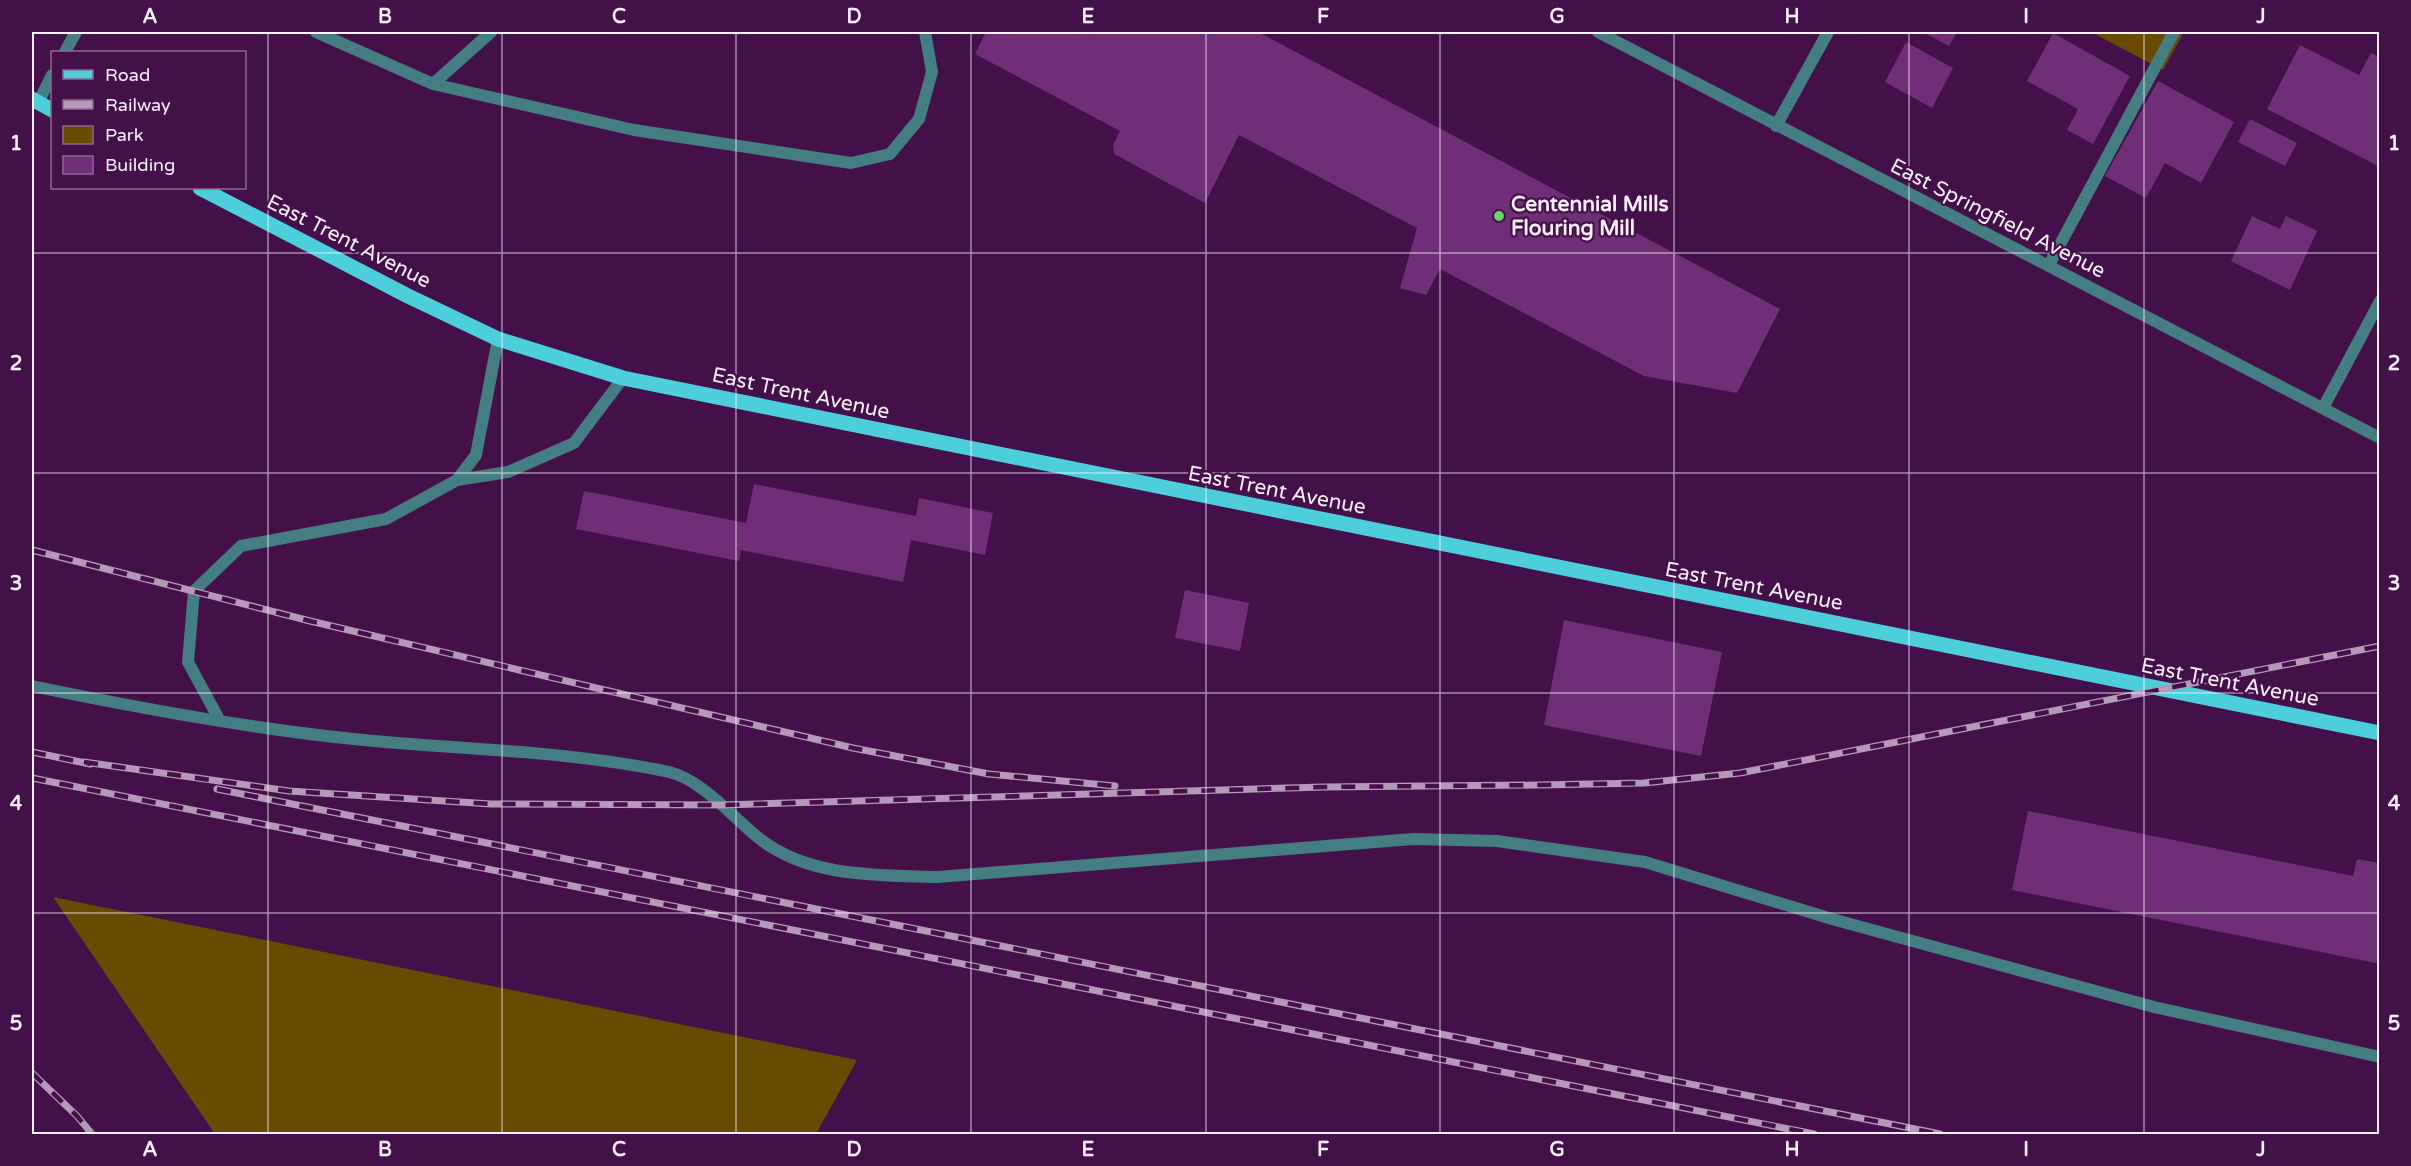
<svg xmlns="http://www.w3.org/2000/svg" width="2411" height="1166" viewBox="0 0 2411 1166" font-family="'Varela Round',sans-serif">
<rect width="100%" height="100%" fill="#431049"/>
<path fill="#684b00" d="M 2091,32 L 2184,32 L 2163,70 Z
M 53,897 L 857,1060 L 816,1134 L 215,1134 Z"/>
<path fill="#6f2f76" d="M 986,32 L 1258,32 L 1780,309 L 1737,393 L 1644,376 L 1440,269 L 1426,295 L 1400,288 L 1417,228 L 1239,135 L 1205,203 L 1114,154 L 1113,145 L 1120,131 L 975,54 Z
M 1923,32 L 1957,32 L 1949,46 Z
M 2053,33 L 2130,76 L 2093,144 L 2067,130 L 2078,109 L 2027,81 Z
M 1906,42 L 1953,68 L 1932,108 L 1885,82 Z
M 2300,45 L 2359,75 L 2371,53 L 2380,57 L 2380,167 L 2267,109 Z
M 2158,81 L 2234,122 L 2201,183 L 2165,163 L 2146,198 L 2105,176 Z
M 2250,119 L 2297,143 L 2285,166 L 2238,142 Z
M 2252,216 L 2280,229 L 2286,216 L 2317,231 L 2290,290 L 2231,261 Z
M 754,484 L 916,516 L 919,498 L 993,513 L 985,555 L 911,540 L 903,582 L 741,550 L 739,561 L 576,529 L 584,491 L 746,523 Z
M 1185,590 L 1249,603 L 1240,651 L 1175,638 Z
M 1564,620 L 1722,652 L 1701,756 L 1544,725 Z
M 2028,811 L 2353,876 L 2357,859 L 2380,863 L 2380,964 L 2012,890 Z"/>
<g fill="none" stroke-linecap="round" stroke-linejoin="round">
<path stroke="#447d82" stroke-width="12" d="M 316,32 L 433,84 L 634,130 L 851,163 L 890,154 L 919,119 L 932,72 L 925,32
M 65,52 L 76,32
M 433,84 L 491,32
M 38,103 L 52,75
M 2049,265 L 2174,32
M 457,480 L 508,472 L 574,443 L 623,378
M 32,686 C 138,708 245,728 354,739 C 459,750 566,750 669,772 C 703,780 734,819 760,839 C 810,878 879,875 938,877 L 1413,839 L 1497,841 L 1645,862 L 1832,919 L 2154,1007 L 2380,1057
M 220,721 L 188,662 L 194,591 L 241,546 L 386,519 L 457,480 L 476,455 L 498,339"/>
<path stroke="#447d82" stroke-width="12" d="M 1598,32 L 2380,438
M 1776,126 L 1828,32
M 2323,408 L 2380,301"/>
<path stroke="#4ccfdb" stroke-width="15" d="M 32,99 L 52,110
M 200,188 L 408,296 L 498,339 L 623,378 L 2380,733"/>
<g stroke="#b599b8" stroke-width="7">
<path id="rail" d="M 32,550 L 310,621 L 853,748 L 989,774 L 1115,786
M 32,752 L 90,764
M 84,762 L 289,791 L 491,804 L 722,805 L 1324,787 L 1538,785 L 1644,783 L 1740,773 L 2380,646
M 32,778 L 1814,1134
M 217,789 L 1940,1134
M 32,1073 L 77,1116 L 92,1134"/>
</g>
<use href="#rail" stroke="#431049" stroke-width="4.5" stroke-dasharray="14" stroke-linecap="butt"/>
</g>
<path fill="none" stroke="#fceffd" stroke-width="1.5" stroke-opacity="0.55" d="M 268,32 L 268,1134M 502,32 L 502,1134M 736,32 L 736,1134M 971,32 L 971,1134M 1206,32 L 1206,1134M 1440,32 L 1440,1134M 1674,32 L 1674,1134M 1909,32 L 1909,1134M 2144,32 L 2144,1134M 32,253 L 2380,253M 32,473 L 2380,473M 32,693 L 2380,693M 32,913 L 2380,913"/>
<circle fill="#66d466" stroke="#431049" stroke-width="2" cx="1499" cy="216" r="6"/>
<g text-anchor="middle" stroke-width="4.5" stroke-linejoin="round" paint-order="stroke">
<g font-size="21" font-weight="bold" fill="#fceffd" stroke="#431049" text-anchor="start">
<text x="1511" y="211">Centennial Mills<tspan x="1511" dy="24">Flouring Mill</tspan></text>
</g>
<g font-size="21" fill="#fceffd" stroke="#431049">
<text transform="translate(1998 218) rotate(27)" y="7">East Springfield Avenue</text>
<text transform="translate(349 241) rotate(27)" y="7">East Trent Avenue</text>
<text transform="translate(801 393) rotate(12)" y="7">East Trent Avenue</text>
<text transform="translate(1277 490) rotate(11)" y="7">East Trent Avenue</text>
<text transform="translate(1754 586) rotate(11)" y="7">East Trent Avenue</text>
<text transform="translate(2230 682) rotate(11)" y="7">East Trent Avenue</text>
</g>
</g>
<rect width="2411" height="1166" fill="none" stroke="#431049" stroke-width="66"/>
<rect x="51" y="51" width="195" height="138" fill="#431049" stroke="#8d6991" stroke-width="1.5"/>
<rect x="63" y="70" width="30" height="9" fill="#4ccfdb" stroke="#8d6991" stroke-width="1.5"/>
<text x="105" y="81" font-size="18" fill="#fceffd">Road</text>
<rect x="63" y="100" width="30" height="9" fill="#b599b8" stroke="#8d6991" stroke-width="1.5"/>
<text x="105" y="111" font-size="18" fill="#fceffd">Railway</text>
<rect x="63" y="126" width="30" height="18" fill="#684b00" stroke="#8d6991" stroke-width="1.5"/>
<text x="105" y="141" font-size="18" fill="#fceffd">Park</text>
<rect x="63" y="156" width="30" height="18" fill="#6f2f76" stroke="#8d6991" stroke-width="1.5"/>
<text x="105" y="171" font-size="18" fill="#fceffd">Building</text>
<rect x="33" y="33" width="2345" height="1100" fill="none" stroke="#fceffd" stroke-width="2"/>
<g font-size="20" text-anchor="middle" font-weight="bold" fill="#fceffd">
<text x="150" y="23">A</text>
<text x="385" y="23">B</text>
<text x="619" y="23">C</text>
<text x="854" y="23">D</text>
<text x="1088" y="23">E</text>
<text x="1323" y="23">F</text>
<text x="1557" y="23">G</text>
<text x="1792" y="23">H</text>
<text x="2026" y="23">I</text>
<text x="2261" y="23">J</text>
<text x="16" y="150">1</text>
<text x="2394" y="150">1</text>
<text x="16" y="370">2</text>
<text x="2394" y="370">2</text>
<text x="16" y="590">3</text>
<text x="2394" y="590">3</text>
<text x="16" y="810">4</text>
<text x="2394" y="810">4</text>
<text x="16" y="1030">5</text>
<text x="2394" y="1030">5</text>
<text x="150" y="1156">A</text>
<text x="385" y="1156">B</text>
<text x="619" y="1156">C</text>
<text x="854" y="1156">D</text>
<text x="1088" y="1156">E</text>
<text x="1323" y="1156">F</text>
<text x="1557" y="1156">G</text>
<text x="1792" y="1156">H</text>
<text x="2026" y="1156">I</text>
<text x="2261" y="1156">J</text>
</g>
</svg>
